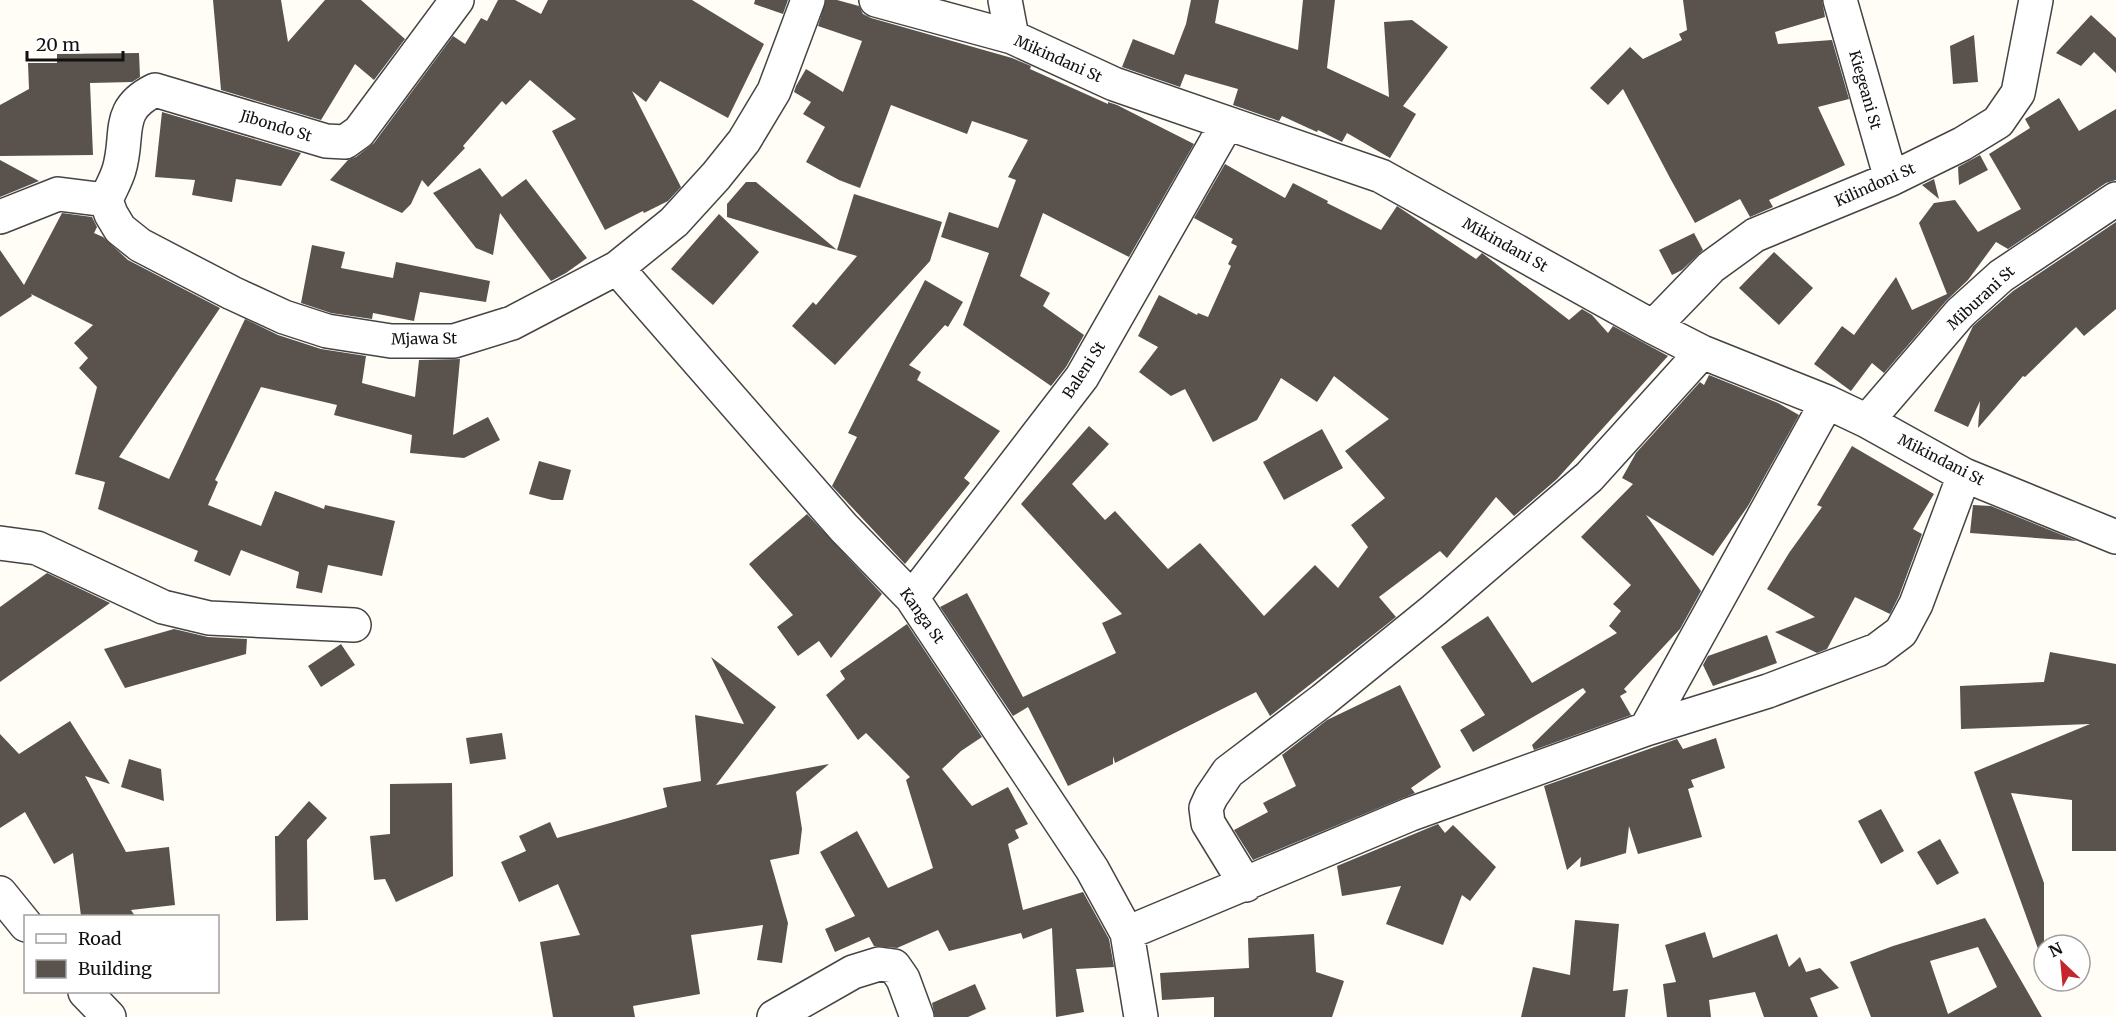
<svg xmlns="http://www.w3.org/2000/svg" width="2116" height="1017" viewBox="0 0 2116 1017" font-family="Merriweather,serif">
<rect width="100%" height="100%" fill="#fffdf5"/>
<path fill="#5a524d" fill-rule="evenodd" d="M 213,0 L 281,0 L 288,42 L 325,0 L 361,0 L 405,39 L 374,80 L 355,64 L 321,120 L 221,90 Z
M 498,0 L 515,0 L 541,14 L 548,0 L 692,0 L 764,44 L 728,118 L 660,81 L 646,102 L 632,91 L 681,187 L 668,201 L 644,213 L 643,211 L 605,230 L 552,131 L 576,119 L 530,80 L 506,105 L 502,101 L 463,146 L 465,148 L 428,187 L 422,180 L 411,204 L 402,213 L 330,180 L 348,160 L 356,157 L 374,143 L 453,36 L 465,44 L 481,18 L 487,21 Z
M 755,0 L 788,0 L 783,14 L 754,4 Z
M 826,0 L 837,0 L 859,6 L 863,14 L 871,18 L 1012,58 L 1031,66 L 1030,69 L 1108,104 L 1108,102 L 1117,105 L 1194,144 L 1129,257 L 1043,213 L 1020,276 L 1050,293 L 1043,306 L 1084,335 L 1066,367 L 1051,386 L 963,325 L 989,253 L 941,237 L 949,212 L 998,228 L 1016,180 L 1008,177 L 1028,140 L 972,121 L 967,134 L 891,105 L 860,188 L 839,180 L 806,162 L 825,127 L 803,114 L 811,102 L 794,92 L 796,86 L 806,69 L 843,92 L 862,41 L 818,26 Z
M 1191,0 L 1219,0 L 1215,23 L 1298,50 L 1303,0 L 1335,0 L 1327,68 L 1389,97 L 1384,22 L 1412,20 L 1448,47 L 1403,106 L 1416,114 L 1390,158 L 1347,133 L 1342,142 L 1318,130 L 1317,132 L 1282,116 L 1279,121 L 1233,105 L 1238,89 L 1185,74 L 1180,87 L 1122,67 L 1133,39 L 1174,55 L 1186,24 Z
M 1683,0 L 1822,0 L 1825,17 L 1775,32 L 1778,44 L 1832,40 L 1849,99 L 1818,107 L 1845,165 L 1769,200 L 1773,207 L 1750,217 L 1740,199 L 1695,223 L 1670,178 L 1623,89 L 1608,105 L 1590,88 L 1630,47 L 1643,59 L 1682,40 L 1679,34 L 1687,30 Z
M 2091,15 L 2116,38 L 2116,73 L 2094,52 L 2081,66 L 2056,53 Z
M 1974,35 L 1978,82 L 1953,84 L 1950,46 Z
M 139,53 L 140,77 L 132,82 L 90,83 L 93,155 L 0,156 L 0,105 L 29,89 L 28,63 L 57,63 L 57,54 Z
M 2059,98 L 2079,131 L 2116,109 L 2116,180 L 2106,183 L 2008,249 L 1996,242 L 1968,280 L 1946,301 L 1884,373 L 1872,363 L 1851,391 L 1814,364 L 1842,326 L 1854,335 L 1896,277 L 1912,310 L 1947,294 L 1919,223 L 1934,203 L 1955,200 L 1978,232 L 2021,209 L 1989,154 L 2030,128 L 2025,119 Z
M 162,112 L 301,153 L 281,186 L 236,179 L 232,202 L 192,195 L 195,180 L 155,177 Z
M 1980,155 L 1988,170 L 1959,185 L 1958,167 Z
M 0,160 L 39,181 L 0,197 Z
M 1225,164 L 1285,198 L 1293,183 L 1328,201 L 1327,203 L 1381,230 L 1397,206 L 1476,259 L 1482,253 L 1569,320 L 1582,309 L 1592,315 L 1608,333 L 1613,326 L 1668,356 L 1557,479 L 1514,516 L 1496,497 L 1447,558 L 1440,551 L 1379,597 L 1396,617 L 1270,716 L 1256,692 L 1115,763 L 1113,756 L 1113,764 L 1068,786 L 1028,707 L 1013,716 L 940,607 L 967,593 L 1023,697 L 1116,653 L 1102,623 L 1122,614 L 1021,504 L 1089,426 L 1109,444 L 1072,484 L 1105,520 L 1115,511 L 1168,569 L 1200,543 L 1264,616 L 1315,565 L 1338,588 L 1368,547 L 1351,525 L 1385,498 L 1345,451 L 1389,419 L 1334,376 L 1317,402 L 1281,378 L 1257,420 L 1213,442 L 1185,389 L 1171,396 L 1139,372 L 1158,347 L 1138,336 L 1159,295 L 1197,315 L 1198,313 L 1208,317 L 1231,266 L 1228,264 L 1237,246 L 1231,243 L 1233,239 L 1194,218 Z
M 480,168 L 502,197 L 526,179 L 587,258 L 566,273 L 551,281 L 500,213 L 493,255 L 476,248 L 433,193 Z
M 1934,179 L 1939,199 L 1922,185 Z
M 746,182 L 756,182 L 837,250 L 854,194 L 942,222 L 930,261 L 835,365 L 792,326 L 813,302 L 816,305 L 857,256 L 727,217 L 727,204 Z
M 62,213 L 92,217 L 97,227 L 94,233 L 103,237 L 128,260 L 220,308 L 119,457 L 169,479 L 245,319 L 278,335 L 321,349 L 366,356 L 362,383 L 415,397 L 419,360 L 460,359 L 453,435 L 488,417 L 500,440 L 464,458 L 410,453 L 412,435 L 334,415 L 337,405 L 261,387 L 215,480 L 218,482 L 208,505 L 261,526 L 275,491 L 324,509 L 325,505 L 395,521 L 382,576 L 328,565 L 322,593 L 296,588 L 299,572 L 241,550 L 230,576 L 194,561 L 198,551 L 98,509 L 105,482 L 75,474 L 97,387 L 79,368 L 88,358 L 74,343 L 93,325 L 31,294 L 32,296 L 0,317 L 0,250 L 24,285 Z
M 719,214 L 759,252 L 713,305 L 671,269 Z
M 2116,222 L 2116,309 L 2084,336 L 2076,327 L 2025,377 L 2023,376 L 1978,428 L 1980,401 L 1968,427 L 1934,411 L 1973,326 L 2013,291 Z
M 1694,233 L 1703,250 L 1682,270 L 1672,275 L 1659,250 Z
M 312,245 L 345,252 L 341,268 L 393,278 L 396,262 L 490,281 L 486,302 L 420,292 L 414,321 L 373,313 L 372,319 L 331,313 L 301,303 Z
M 1774,252 L 1813,288 L 1779,325 L 1739,288 Z
M 925,280 L 963,302 L 948,327 L 945,325 L 909,365 L 921,372 L 917,380 L 1000,431 L 964,478 L 970,483 L 905,564 L 832,486 L 857,437 L 848,433 Z
M 1709,375 L 1778,403 L 1799,415 L 1748,506 L 1713,556 L 1646,515 L 1701,591 L 1680,629 L 1624,689 L 1627,692 L 1620,696 L 1631,715 L 1534,750 L 1532,745 L 1586,692 L 1583,688 L 1473,752 L 1460,730 L 1485,715 L 1441,647 L 1488,616 L 1532,683 L 1617,633 L 1609,626 L 1621,611 L 1613,604 L 1631,585 L 1581,537 L 1633,484 L 1622,478 L 1636,453 L 1700,382 L 1704,385 Z
M 1322,429 L 1343,468 L 1284,500 L 1263,462 Z
M 1852,446 L 1934,494 L 1913,529 L 1922,534 L 1899,596 L 1890,614 L 1855,597 L 1827,649 L 1817,653 L 1775,632 L 1815,617 L 1767,589 L 1789,553 L 1822,507 L 1817,505 Z
M 539,461 L 571,470 L 563,500 L 552,500 L 529,494 Z
M 1973,505 L 1991,506 L 2077,541 L 1970,533 Z
M 807,514 L 882,594 L 831,658 L 819,641 L 798,656 L 777,627 L 793,615 L 749,564 Z
M 47,573 L 110,603 L 0,682 L 0,607 Z
M 907,624 L 982,737 L 961,751 L 942,769 L 972,806 L 1008,787 L 1028,824 L 1015,830 L 1019,838 L 1008,844 L 1023,910 L 1083,892 L 1109,939 L 1114,967 L 1076,969 L 1084,1012 L 1056,1017 L 1052,928 L 1023,939 L 1021,933 L 949,951 L 938,930 L 897,948 L 874,946 L 869,937 L 835,952 L 825,929 L 855,916 L 820,852 L 857,831 L 888,888 L 933,868 L 906,780 L 910,777 L 866,733 L 858,740 L 826,695 L 845,679 L 840,671 Z
M 174,629 L 208,637 L 247,639 L 246,654 L 125,688 L 104,649 Z
M 1767,635 L 1777,663 L 1713,686 L 1703,665 L 1708,656 Z
M 341,644 L 355,665 L 321,687 L 308,666 Z
M 2050,652 L 2116,664 L 2116,851 L 2072,851 L 2072,800 L 2011,793 L 2044,883 L 2044,956 L 2041,957 L 1974,772 L 2090,724 L 1961,729 L 1960,686 L 2044,682 Z
M 711,657 L 776,707 L 716,785 L 829,764 L 796,792 L 802,829 L 799,854 L 770,860 L 788,923 L 782,963 L 757,960 L 763,925 L 691,935 L 700,994 L 633,1006 L 635,1017 L 553,1017 L 540,942 L 580,935 L 558,884 L 519,902 L 501,862 L 526,851 L 519,836 L 550,822 L 557,838 L 667,807 L 663,788 L 701,781 L 695,715 L 744,724 Z
M 1400,685 L 1441,767 L 1411,788 L 1415,793 L 1253,860 L 1234,830 L 1268,812 L 1263,803 L 1296,786 L 1282,755 L 1327,720 Z
M 70,721 L 110,784 L 85,776 L 126,852 L 169,847 L 175,905 L 131,910 L 135,916 L 81,916 L 73,853 L 54,864 L 25,812 L 0,828 L 0,734 L 19,754 Z
M 502,733 L 506,759 L 470,764 L 466,738 Z
M 1716,738 L 1725,768 L 1691,780 L 1694,787 L 1688,789 L 1702,837 L 1638,854 L 1629,826 L 1626,853 L 1580,867 L 1581,857 L 1567,870 L 1544,786 L 1677,739 L 1683,749 Z
M 129,759 L 161,769 L 164,801 L 121,787 Z
M 452,783 L 453,876 L 396,902 L 385,879 L 374,880 L 370,836 L 390,834 L 390,784 Z
M 309,801 L 327,818 L 307,840 L 308,920 L 276,921 L 275,836 L 278,836 Z
M 1881,809 L 1904,851 L 1881,864 L 1858,821 Z
M 1438,824 L 1445,833 L 1453,825 L 1496,867 L 1470,901 L 1462,895 L 1443,945 L 1386,924 L 1401,886 L 1342,896 L 1337,866 Z
M 1940,839 L 1959,873 L 1937,885 L 1917,852 Z
M 1985,918 L 2042,1017 L 1871,1017 L 1850,962 L 1893,946 ZM 1978,947 L 1997,987 L 1948,1014 L 1930,961 Z
M 1575,920 L 1619,924 L 1613,991 L 1628,989 L 1625,1017 L 1521,1017 L 1533,967 L 1570,975 Z
M 1705,932 L 1713,958 L 1777,934 L 1789,967 L 1800,957 L 1806,972 L 1820,968 L 1839,988 L 1810,998 L 1818,1017 L 1764,1017 L 1755,992 L 1709,1000 L 1711,1017 L 1667,1017 L 1663,984 L 1676,982 L 1665,945 Z
M 1314,934 L 1316,972 L 1344,981 L 1332,1017 L 1214,1017 L 1214,997 L 1162,1000 L 1160,973 L 1249,968 L 1248,938 Z
M 975,984 L 986,1009 L 968,1017 L 935,1017 L 932,1003 Z"/>
<g fill="none" stroke-linecap="round" stroke-linejoin="round">
<g stroke="#444" stroke-width="36">
<path id="minor" d="M 876,0 L 1012,37 L 1114,84 L 1381,176 L 1653,327 L 1702,352 L 1827,402 L 1867,421 L 1964,475 L 2116,537
M 1005,0 L 1012,37
M 1840,0 L 1891,179
M 106,200 C 110,190 116,180 119,170 C 130,134 114,110 155,90 L 326,141 L 345,142 L 359,132 L 457,0
M 0,217 L 58,194 L 106,200 L 111,214 L 120,229 L 140,245 L 232,293 L 284,317 L 327,331 L 391,341 L 454,341 L 512,323 L 617,268 L 674,222 L 716,176 L 744,141 L 774,91 L 808,0
M 617,268 L 843,527 L 912,598 L 1092,869 L 1127,933 L 1141,1017
M 1653,327 L 1711,267 L 1755,235 L 1891,179 L 1962,144 L 1998,122 L 2018,93 L 2036,0
M 1867,421 L 1960,313 L 2001,276 L 2116,199
M 0,543 L 37,548 L 163,607 L 209,618 L 354,625
M 912,598 L 1082,377 L 1227,123
M 1646,729 L 1827,402
M 1246,885 L 1208,823 L 1206,808 L 1211,797 L 1228,772 L 1323,700 L 1434,610 L 1589,477 L 1702,352
M 0,893 L 26,925
M 1127,933 L 1411,814 L 1646,729 L 1768,691 L 1877,650 L 1901,632 L 1916,604 L 1964,475
M 85,992 L 109,1017
M 774,1017 L 853,972 L 879,964 L 894,966 L 903,979 L 917,1017"/>
</g>
<use href="#minor" stroke="#fff" stroke-width="33"/>
</g>
<g text-anchor="middle" stroke-width="6" stroke-linejoin="round" paint-order="stroke">
<g font-size="15" fill="#111" stroke="#fff">
<text transform="translate(1058 59) rotate(24)" y="5">Mikindani St</text>
<text transform="translate(1865 90) rotate(74)" y="5">Kiegeani St</text>
<text transform="translate(276 126) rotate(17)" y="5">Jibondo St</text>
<text transform="translate(1875 185) rotate(-24)" y="5">Kilindoni St</text>
<text transform="translate(1505 245) rotate(29)" y="5">Mikindani St</text>
<text transform="translate(1981 298) rotate(-43)" y="5">Miburani St</text>
<text transform="translate(424 339) rotate(-1)" y="5">Mjawa St</text>
<text transform="translate(1084 370) rotate(-57)" y="5">Baleni St</text>
<text transform="translate(1941 460) rotate(27)" y="5">Mikindani St</text>
<text transform="translate(922 616) rotate(54)" y="5">Kanga St</text>
</g>
</g>
<rect x="24" y="915" width="195" height="78" fill="#ffffff" stroke="#a0a0a0" stroke-width="1.5"/>
<rect x="36" y="934" width="30" height="9" fill="#ffffff" stroke="#a0a0a0" stroke-width="1.5"/>
<text x="78" y="945" font-size="18" fill="#111111">Road</text>
<rect x="36" y="960" width="30" height="18" fill="#5a524d" stroke="#a0a0a0" stroke-width="1.5"/>
<text x="78" y="975" font-size="18" fill="#111111">Building</text>
<g transform="translate(2062 963) rotate(334)"><circle r="28" fill="#ffffff" stroke="#a0a0a0" stroke-width="1.5"/>
<path d="M0-4.5L10 22L0 15L-10 22Z" fill="#c4262e"/>
<text y="-9" font-size="16" font-weight="bold" text-anchor="middle" fill="#111111">N</text>
</g>
<path d="M27 51v9h96v-9" fill="none" stroke="#111111" stroke-width="3"/>
<text x="36" y="51" font-size="18" fill="#111111" stroke="#ffffff" stroke-width="4.5" paint-order="stroke">20 m</text>
</svg>
